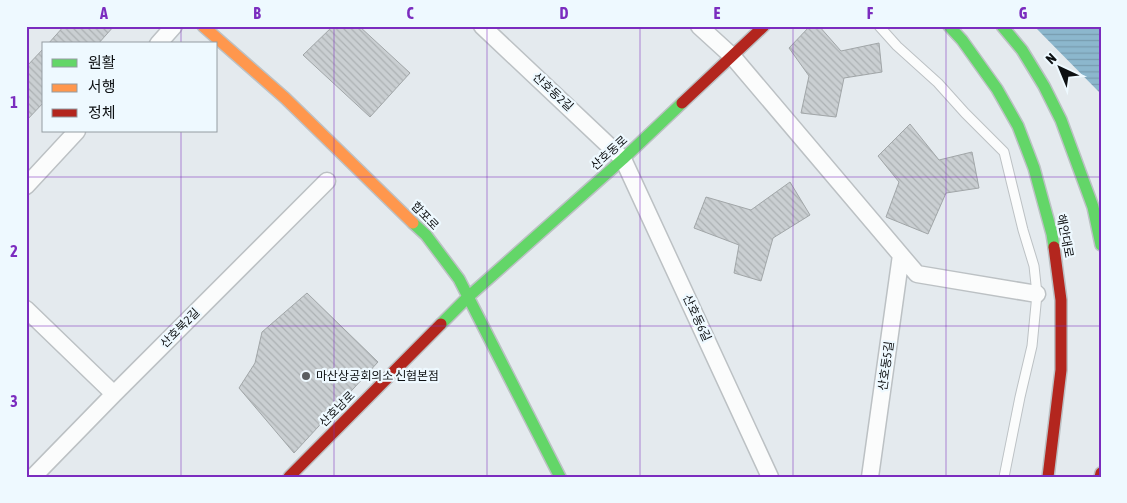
<svg xmlns="http://www.w3.org/2000/svg" width="1127" height="503" viewBox="0 0 1127 503" font-family="'Asap Condensed','Noto Sans KR',sans-serif">
<defs>
<pattern id="water-rules" width="6" height="5" patternUnits="userSpaceOnUse" patternTransform="scale(1.25)"><rect width="6" height="5" fill="#8cb7cd"/><path d="M0 2.5h6" fill="none" stroke="#789caf"/></pattern>
<pattern id="building-back-hatch" width="6" height="6" patternUnits="userSpaceOnUse" patternTransform="scale(1.25)"><rect width="6" height="6" fill="#cacfd2"/><path d="M-1 5l2 2M0 0l6 6M5-1l2 2" fill="none" stroke="#acb1b3"/></pattern>
</defs>
<rect width="100%" height="100%" fill="#e4eaee"/>
<path fill="url(#water-rules)" d="M 1034,26 L 1101,26 L 1101,94 Z"/>
<path fill="url(#building-back-hatch)" stroke="#a1a6a8" d="M 64,26 L 114,26 L 98,44 L 48,44 Z
M 333,26 L 359,26 L 410,73 L 370,117 L 303,55 Z
M 810,26 L 819,26 L 841,51 L 879,43 L 882,72 L 844,78 L 836,117 L 801,113 L 809,76 L 789,48 Z
M 44,48 L 44,102 L 26,121 L 26,67 Z
M 910,124 L 939,160 L 972,152 L 979,188 L 946,193 L 928,234 L 886,217 L 899,182 L 878,156 Z
M 790,182 L 810,215 L 773,238 L 761,281 L 734,273 L 739,245 L 694,228 L 706,197 L 751,210 Z
M 307,293 L 378,362 L 294,453 L 239,388 L 255,363 L 262,332 Z"/>
<g fill="none" stroke-linecap="round" stroke-linejoin="round">
<g stroke="#bcc1c4" stroke-width="11">
<path id="lane" d="M 879,26 L 897,46 L 938,83 L 965,113 L 1004,152 L 1023,230 L 1034,266 L 1037,294 L 1032,346 L 1020,397 L 1004,477"/>
</g>
<g stroke="#bcc1c4" stroke-width="19">
<path id="street" d="M 482,26 L 623,159 L 770,477
M 699,26 L 733,57 L 917,274 L 1037,294
M 158,44 L 174,26
M 26,186 L 77,131
M 26,309 L 114,394
M 33,477 L 114,394 L 327,181
M 870,477 L 901,255"/>
</g>
<g stroke="#bcc1c4" stroke-width="14">
<path id="fast" d="M 949,26 L 962,40 L 997,89 L 1018,126 L 1034,168 L 1052,234 L 1054,247
M 1002,26 L 1022,50 L 1044,86 L 1061,120 L 1093,207 L 1101,245
M 413,223 L 426,235 L 459,279 L 560,477
M 441,324 L 468,297 L 623,159 L 682,103"/>
</g>
<g stroke="#bcc1c4" stroke-width="14">
<path id="slow" d="M 203,26 L 285,98 L 413,223"/>
</g>
<g stroke="#bcc1c4" stroke-width="14">
<path id="jam" d="M 682,103 L 764,26
M 289,477 L 441,324
M 1048,477 L 1061,370 L 1061,300 L 1054,247
M 1100,477 L 1101,473"/>
</g>
<use href="#lane" stroke="#fbfcfc" stroke-width="9"/>
<use href="#street" stroke="#fbfcfc" stroke-width="16"/>
<use href="#fast" stroke="#63d668" stroke-width="11"/>
<use href="#slow" stroke="#ff974d" stroke-width="11"/>
<use href="#jam" stroke="#b3261e" stroke-width="11"/>
</g>
<path fill="none" stroke="#7b2cbf" stroke-width="1" stroke-opacity="0.55" d="M 181,26 L 181,44M 334,26 L 334,477M 487,26 L 487,477M 640,26 L 640,477M 793,26 L 793,477M 946,26 L 946,477M 181,131 L 181,477M 26,177 L 1101,177M 26,326 L 1101,326"/>
<circle fill="#595d60" stroke="#eef9ff" stroke-width="2" cx="306" cy="376" r="5"/>
<g text-anchor="middle" stroke-width="4.5" stroke-linejoin="round" paint-order="stroke">
<g font-size="12" fill="#0e1113" stroke="#eef9ff">
<text transform="translate(553 92) rotate(43)" y="4">산호동2길</text>
<text transform="translate(609 153) rotate(-42)" y="4">산호동로</text>
<text transform="translate(425 216) rotate(46)" y="4">합포로</text>
<text transform="translate(1065 236) rotate(79)" y="4">해안대로</text>
<text transform="translate(697 318) rotate(65)" y="4">산호동6길</text>
<text transform="translate(180 328) rotate(-45)" y="4">산호북2길</text>
<text transform="translate(886 366) rotate(-82)" y="4">산호동5길</text>
<text transform="translate(337 409) rotate(-45)" y="4">산호남로</text>
</g>
<g font-size="12" fill="#0e1113" stroke="#eef9ff" text-anchor="start">
<text x="316" y="380">마산상공회의소 신협본점</text>
</g>
</g>
<rect width="1127" height="503" fill="none" stroke="#eef9ff" stroke-width="55"/>
<rect x="42" y="42" width="175" height="90" fill="#eef9ff" stroke="#949ca1"/>
<rect x="52" y="59" width="25" height="8" fill="#63d668" stroke="#949ca1"/>
<text x="88" y="68" font-size="15" fill="#0e1113">원활</text>
<rect x="52" y="84" width="25" height="8" fill="#ff974d" stroke="#949ca1"/>
<text x="88" y="92" font-size="15" fill="#0e1113">서행</text>
<rect x="52" y="109" width="25" height="8" fill="#b3261e" stroke="#949ca1"/>
<text x="88" y="118" font-size="15" fill="#0e1113">정체</text>
<g transform="translate(1060 68) rotate(316)" stroke="#eef9ff" stroke-width="4" paint-order="stroke">
<path d="M0-4L9 19L0 12L-9 19Z" fill="#0e1113"/>
<text y="-8" font-size="14" font-weight="bold" text-anchor="middle" fill="#0e1113">N</text>
</g>
<rect x="28" y="28" width="1072" height="448" fill="none" stroke="#7b2cbf" stroke-width="2"/>
<g font-size="16" text-anchor="middle" font-weight="bold" fill="#7b2cbf">
<text x="104" y="19">A</text>
<text x="257" y="19">B</text>
<text x="410" y="19">C</text>
<text x="564" y="19">D</text>
<text x="717" y="19">E</text>
<text x="870" y="19">F</text>
<text x="1023" y="19">G</text>
<text x="14" y="108">1</text>
<text x="14" y="257">2</text>
<text x="14" y="407">3</text>
</g>
</svg>
